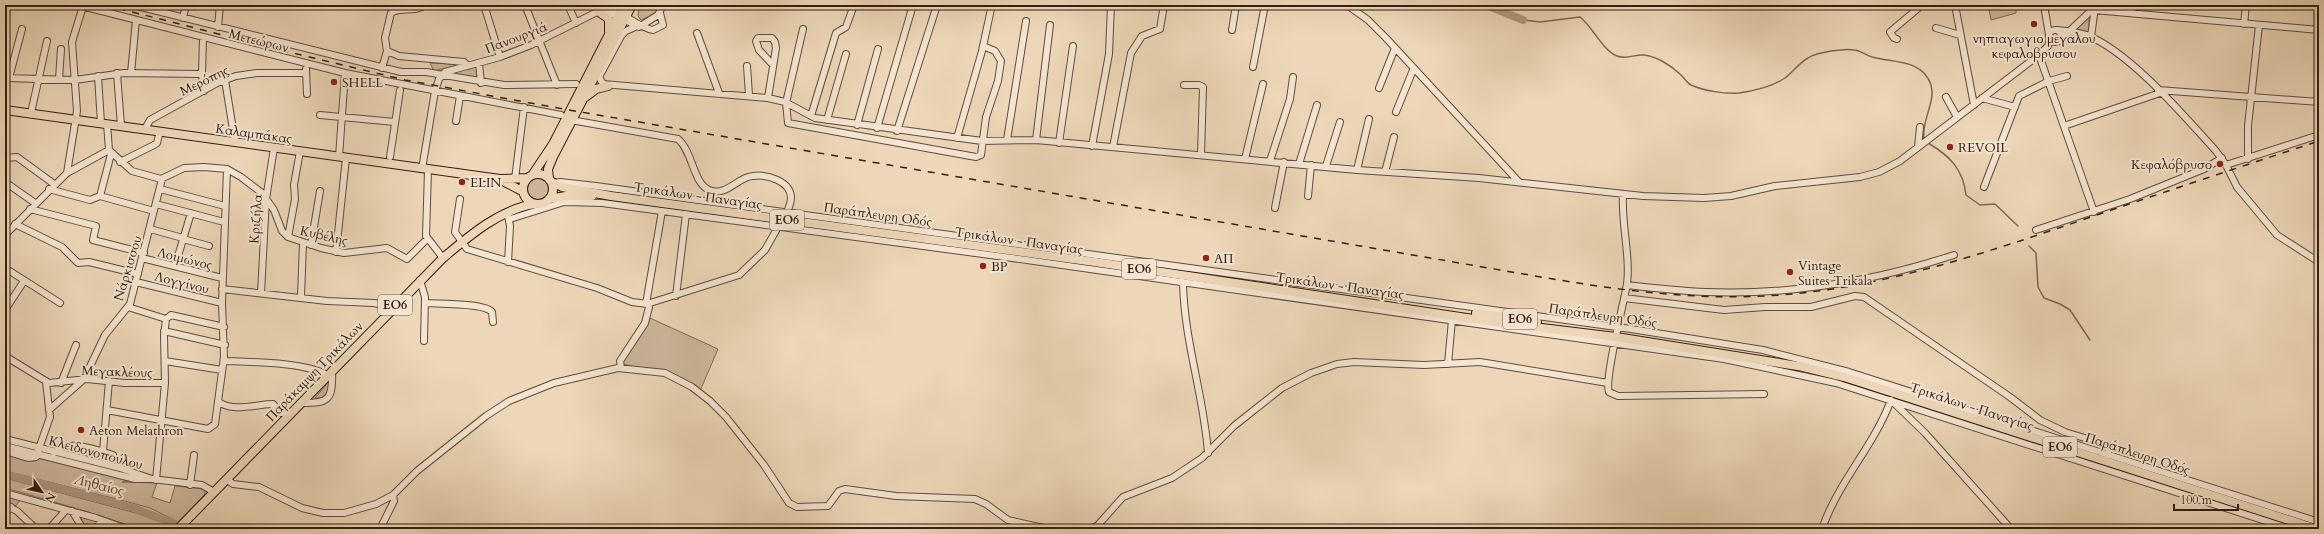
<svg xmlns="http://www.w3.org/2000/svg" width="2324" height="534" viewBox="0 0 2324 534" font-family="Cardo,serif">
<rect width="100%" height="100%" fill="#edd7b8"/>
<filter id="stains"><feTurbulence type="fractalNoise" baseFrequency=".005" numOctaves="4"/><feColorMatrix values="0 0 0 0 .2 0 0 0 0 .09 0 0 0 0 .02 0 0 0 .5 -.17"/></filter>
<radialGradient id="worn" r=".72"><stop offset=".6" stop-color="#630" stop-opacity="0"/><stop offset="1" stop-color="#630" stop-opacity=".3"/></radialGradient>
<path fill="#cdb79c" stroke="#806a58" d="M 639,5 L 662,5 L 655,14 L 641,20 L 638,16 Z
M 1988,5 L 2016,5 L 2016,13 L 1991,20 Z
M 2089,16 L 2089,32 L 2073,29 Z
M 430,63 L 458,64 L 458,65 L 434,71 Z
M 478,66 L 480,80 L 452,74 L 454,72 Z
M527 189a11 11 0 1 1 22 0a11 11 0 1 1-22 0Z
M 650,318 L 718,349 L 700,391 L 678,377 L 623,364 L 622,361 Z
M 331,379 L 330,389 L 322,398 L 315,398 Z
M 5,453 L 34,461 L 39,457 L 133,481 L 122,482 L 157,483 L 152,497 L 170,503 L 175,486 L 205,489 L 205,494 L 178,522 L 150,508 L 132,503 L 5,471 Z
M 5,478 L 136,513 L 173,526 L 171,529 L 140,529 L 85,511 L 5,488 Z
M 5,496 L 20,500 L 16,506 L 5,502 Z
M 80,517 L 97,521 L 97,523 L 91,529 L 86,529 Z"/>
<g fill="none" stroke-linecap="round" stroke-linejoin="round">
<path stroke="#7d6754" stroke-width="1.5" d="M 1523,20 L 1540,22 L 1580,17 C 1593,27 1602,50 1617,56 C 1626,60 1635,54 1644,55 C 1656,56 1672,66 1681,75 C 1684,78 1687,83 1691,85 C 1704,91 1725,94 1739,93 C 1753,91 1773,86 1785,78 C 1793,72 1799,63 1808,58 C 1817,52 1845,48 1855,50 C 1861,51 1866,55 1872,57 C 1893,63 1923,59 1931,85 C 1936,102 1921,121 1924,139
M 1928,143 C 1950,156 1963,169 1966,195 L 1980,205 L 1995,204 L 2018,226
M 2029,246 L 2036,253 L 2038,287 L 2044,298 L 2060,304 L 2070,310 L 2090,340"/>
<path stroke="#ae9880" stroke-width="8" d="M 1486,5 L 1523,20
M 5,474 L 134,508 L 187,529"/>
<g stroke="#624c3c" stroke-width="8">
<path id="minor" d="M 78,5 L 345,73 L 561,115
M 133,5 L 401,72 L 426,72 L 504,85 L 576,84
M 425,5 C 415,13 400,6 391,13 L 385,38 L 387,51 L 399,56 L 464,62 L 468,66
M 482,5 L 485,8 L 500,57
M 525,5 L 557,85
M 568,5 L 576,23
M 1347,5 L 1368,20 L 1386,38 L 1519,182
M 1955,5 L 1974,105
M 2044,5 L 2049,35
M 485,8 L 492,5
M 2094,10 L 2319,30
M 599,12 L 613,14 L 639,27 L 658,15 L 663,5
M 2132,13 L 2133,5
M 183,18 L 186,5
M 2244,24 L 2246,5
M 218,27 L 220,5
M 635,27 L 626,31 L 621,36 L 599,77 L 603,84 L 768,98 L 785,102 L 815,118 L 982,141 L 1036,140 L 1357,170 L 1479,178 L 1643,196 L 1704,198 L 1731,196 L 1775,186 L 1860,177 L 1879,172 L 1900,161 L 2039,55 L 2048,46 L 2050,39
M 5,28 L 6,22
M 1936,28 L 1960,35
M 803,29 L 786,103 L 788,123 L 976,157 L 981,155 L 986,117 L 998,81 L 1001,61 L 995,51 L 983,46
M2049 36a6 6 0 1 1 12 0a6 6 0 1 1-12 0Z
M 1232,30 L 1236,5
M 2057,30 C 2067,31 2077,32 2087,35 C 2132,54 2183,115 2216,151 L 2226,165 L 2237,187 L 2277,235 L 2319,262
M 697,33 L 719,93
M 203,37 L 202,74 L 204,91
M 2091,37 L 2095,7
M 1897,39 L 1894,38 L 1890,32 L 1922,5
M 2059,41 L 2095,7
M 2039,55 L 2094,212
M 479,63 L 481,83
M 747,66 L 749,95
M 1253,67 L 1265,5
M 382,68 L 387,51
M 306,69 L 307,94
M 117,73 L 121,126
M 131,73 L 136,20
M 98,76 L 101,123
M 5,78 L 75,80 L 124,73 L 202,74
M 9,78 L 22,29
M 59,79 L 61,49
M 225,80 L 235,142
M 1184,85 L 1199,85 L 1203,87 L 1201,155
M 1379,88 L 1395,48
M 2158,90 L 2319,102
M 1946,97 L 1957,117
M 768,98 L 776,48 L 775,42 L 772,38 L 758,38 L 756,41 L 759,50 L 773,65
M 1982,98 L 2015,107
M 1396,112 L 1413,70
M 31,113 L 47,41
M 320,115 L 395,122
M 811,116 L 836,33 L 846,27 L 854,5
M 571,120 L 678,139 C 693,152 693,183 709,190 C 727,197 737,177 753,176 C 767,174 791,181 791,198 C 791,203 788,209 787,213
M 827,120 L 846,54
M 456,121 L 460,96
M 107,124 L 109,150 L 132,171 L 161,179 L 184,168 L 204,167 L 227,169 L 241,177 L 262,193 L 274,210 L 282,231 L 288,237 L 321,248 L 344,253 L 387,248 L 407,259 L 427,239
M 857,125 L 878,49
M 2064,126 L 2160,93
M 877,128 L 913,5
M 145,129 L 150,120 L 217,83 L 236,76 L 257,73 L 306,73
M 897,131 L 937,5
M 957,138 L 982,51 L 991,9
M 1007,140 L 1026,21
M 1036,140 L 1050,25
M 1059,143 L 1073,46
M 1092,146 L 1109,54 L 1111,5
M 1113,147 L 1131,53 L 1142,36 L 1160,29 L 1164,5
M 1918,147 L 1920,127
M 339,157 L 345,73
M 390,157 L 400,90
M 5,158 L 17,157 L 54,184
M 1245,159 L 1263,84
M 2248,159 L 2248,126 L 2259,25
M 1270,161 L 1290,99 L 1293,77
M 120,162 L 154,145 L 157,143 L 160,131
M 1299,164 L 1317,105
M 2226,165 L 2319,135
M 1326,166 L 1340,122
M 422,169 L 435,91 L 439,79 L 445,72 L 500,57 L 531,45 L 607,7 C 623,12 639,28 653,30 L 663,25 L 660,13
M 428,170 L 426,236 L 443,258
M 1357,170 L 1369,119
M 1385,172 L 1394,137
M 67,173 L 77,111 L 72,42 L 83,6
M 515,179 L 524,107
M 5,182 L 35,203
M 555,183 L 560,182 L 596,186 L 1631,329 L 1763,350 L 1849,372 L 2319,522
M 1984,187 L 2019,96 L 2049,81 L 2067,76
M 49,189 L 90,200 L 100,196
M 160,189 L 225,206
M 1623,195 C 1621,224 1632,263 1626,289 C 1623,306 1604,381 1609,392 L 1618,396 L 1764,394
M 100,196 L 154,211
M 100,196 L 111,154
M 1308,196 L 1311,165
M 460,199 L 455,232 L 467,249 L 597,288 L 632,302 L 647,304 L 739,275 L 765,250 L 778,227
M 156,204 L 224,222
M 1275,208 L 1284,162
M 30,209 L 96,226 L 93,240 L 144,253
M 510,219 L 564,202 L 602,203 L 1005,257 L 1724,359 L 1836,383 L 2291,529
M 15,224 L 62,247 L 78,263 L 89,262 L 138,274
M 150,229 L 183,238
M 2036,230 L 2130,199 L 2204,169 L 2222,158
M 5,235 L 67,173 L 109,150
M 288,237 L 295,199 L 294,185 L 300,151
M 183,239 L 209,246
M 311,245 L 320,191
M 336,252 L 346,158
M 142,258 L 222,278
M 508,262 L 510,226 L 508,216
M 175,266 L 191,213
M 5,268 L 60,303
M 420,280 L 425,297 L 424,341
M 136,282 L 222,303
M 1183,282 C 1184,341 1204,396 1208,453
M 1627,285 C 1653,288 1679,291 1706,292 C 1789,295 1875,281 1954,255
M 222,289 L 327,301 L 374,303 L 393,307
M 261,293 L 266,199 L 274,148
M 676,296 L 686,214
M 301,297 L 303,243
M 1624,298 L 1724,310 L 1765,307 L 1811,307 L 1855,296 L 1864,297 L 2010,397 L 2040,420 L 2065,432 L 2111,446 L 2107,455
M 425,303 C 438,304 485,303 492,312 L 493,322
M 646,304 L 662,211
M 128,307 L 166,319
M 5,310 L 24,281
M 164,331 L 225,345
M 5,356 L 49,383 L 87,379 L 125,383 L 165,383
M 165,361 L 222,370
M 224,361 C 250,362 306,362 327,375
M 1448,364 L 1452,320
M 621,368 L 620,361 L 645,323 L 649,307
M 61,383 L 76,345
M 218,401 C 230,413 258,404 273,404 L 281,413 L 291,413
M 1892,401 L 1925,433 L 2011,529
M 300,403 C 330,404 333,399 332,370
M 49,410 L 84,379 L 105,335 L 130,304 L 162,179
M 107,410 L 208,429 L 215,424 L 224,357 L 222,303 L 227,169
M 5,439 L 120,468 L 152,479 L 202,485 L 214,492
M 5,446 L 135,479 L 150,479
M 5,451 L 28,458 L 36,457 L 50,417 L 46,382
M 103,451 L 109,381
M 54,453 C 67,438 97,450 113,455
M 226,479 L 233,484 L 259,487 L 302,508 L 323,513 L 344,513 L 376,504 L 393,495 L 417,471 L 486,416 L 509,401 L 554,383 L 618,368 L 665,373 L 692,387 L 710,401 L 726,417 L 764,465 L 789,503 L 797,507 L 828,506 L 839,491 L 845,489 L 896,496 L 975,499 L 986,504 L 1008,520 L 1048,529
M 156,480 L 165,383 L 164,336 L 166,319 L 171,315 L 224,327
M 190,485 L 194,455
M 5,493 L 96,518 L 127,529
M 5,505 L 17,511 L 36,529
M 72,511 L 83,529
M 5,514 L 11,507
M 49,529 L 66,510
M 96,529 L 101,521
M 380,529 L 394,501 L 393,495
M 1091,529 L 1098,525 L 1123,497 L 1172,478 L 1202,458 L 1234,426 L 1282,388 L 1311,373 L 1337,364 L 1354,362 L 1424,365 L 1480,362 L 1608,383
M 1822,529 C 1838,482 1874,446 1891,400"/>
</g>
<g stroke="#331d13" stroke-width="10">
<path id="major" d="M 607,7 L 610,5
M 599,12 L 609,19 L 609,31
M 584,98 L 596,89 L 608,86
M 5,110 L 500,179 L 527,178
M523 189a15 15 0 1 1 30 0a15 15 0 1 1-30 0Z
M 533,174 L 553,144 L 624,5
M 549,179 L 548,169 L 553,157 L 632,5
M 501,180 L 522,191
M 552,182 L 562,187 L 611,196 L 1095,262 L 1500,323 L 1616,337 L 1804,367
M 549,199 L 566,196 L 592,196
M 1476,313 L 1537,322
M 1799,366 L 1844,377 L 2317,529
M 178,529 L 443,258 C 469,236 499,210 534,204"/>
</g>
<use href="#minor" stroke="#f3e5d1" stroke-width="6"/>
<use href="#major" stroke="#edd7b8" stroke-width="8"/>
<path stroke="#331d13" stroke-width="1.5" stroke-dasharray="7 7" stroke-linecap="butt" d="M 105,5 L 297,54 L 405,80 L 569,110 L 1535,276 C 1611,289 1687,300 1765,296 C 1879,290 1985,253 2091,217 C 2167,191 2243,166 2319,141"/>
</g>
<g fill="#8f2418" stroke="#f3e5d1" stroke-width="1.5">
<circle cx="2034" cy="24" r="4"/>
<circle cx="334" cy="82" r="4"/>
<circle cx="1950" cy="147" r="4"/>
<circle cx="2220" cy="164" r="4"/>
<circle cx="462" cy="182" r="4"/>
<circle cx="1206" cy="258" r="4"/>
<circle cx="983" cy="266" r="4"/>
<circle cx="1790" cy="272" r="4"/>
<circle cx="81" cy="430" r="4"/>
</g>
<g text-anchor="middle" stroke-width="4" stroke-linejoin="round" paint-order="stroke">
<g fill="#f3e5d1" stroke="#6d594c" stroke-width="1">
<rect x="770" y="210" width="34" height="20" rx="3"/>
<rect x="1122" y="259" width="34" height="20" rx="3"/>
<rect x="378" y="295" width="34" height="20" rx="3"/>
<rect x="1503" y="309" width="34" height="20" rx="3"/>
<rect x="2043" y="437" width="34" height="20" rx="3"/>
</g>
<g font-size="12" font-weight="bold" fill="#331d13">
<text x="787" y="224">ΕΟ6</text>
<text x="1139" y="273">ΕΟ6</text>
<text x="395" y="309">ΕΟ6</text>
<text x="1520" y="323">ΕΟ6</text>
<text x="2060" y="451">ΕΟ6</text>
</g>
<g font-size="13" fill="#331d13" stroke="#f3e5d1">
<text transform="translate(516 37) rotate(-21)" y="5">Πανουργιά</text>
<text transform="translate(259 40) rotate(14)" y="5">Μετεώρων</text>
<text transform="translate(204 80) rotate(-26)" y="5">Μερόπης</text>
<text transform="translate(254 133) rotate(8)" y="5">Καλαμπάκας</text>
<text transform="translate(698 195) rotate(8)" y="5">Τρικάλων - Παναγίας</text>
<text transform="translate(878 214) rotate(8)" y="5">Παράπλευρη Οδός</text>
<text transform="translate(255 219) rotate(-86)" y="5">Κριζήλα</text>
<text transform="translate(324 235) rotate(13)" y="5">Κυβέλης</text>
<text transform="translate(1019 240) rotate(8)" y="5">Τρικάλων - Παναγίας</text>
<text transform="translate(185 258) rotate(14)" y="5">Λοιμώνος</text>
<text transform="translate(127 268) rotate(-73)" y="5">Νάρκισσου</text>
<text transform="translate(182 282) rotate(14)" y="5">Λογγίνου</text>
<text transform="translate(1340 285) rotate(8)" y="5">Τρικάλων - Παναγίας</text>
<text transform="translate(1603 315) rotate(8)" y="5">Παράπλευρη Οδός</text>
<text transform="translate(117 371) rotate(2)" y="5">Μεγακλέους</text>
<text transform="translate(314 371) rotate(-46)" y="5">Παράκαμψη Τρικάλων</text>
<text transform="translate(1972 406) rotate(18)" y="5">Τρικάλων - Παναγίας</text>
<text transform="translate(96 452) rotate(15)" y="5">Κλειδονοπούλου</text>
<text transform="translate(2138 453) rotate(18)" y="5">Παράπλευρη Οδός</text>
</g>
<g font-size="13" fill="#331d13" stroke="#f3e5d1" text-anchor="start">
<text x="2034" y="43" text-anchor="middle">νηπιαγωγιο μεγαλου<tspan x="2034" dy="15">κεφαλοβρυσου</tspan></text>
<text x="342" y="87">SHELL</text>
<text x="1958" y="152">REVOIL</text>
<text x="2212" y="169" text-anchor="end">Κεφαλόβρυσο</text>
<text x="470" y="187">ELIN</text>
<text x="1214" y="263">ΑΠ</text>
<text x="1798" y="270">Vintage<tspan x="1798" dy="15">Suites Trikala</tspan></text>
<text x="991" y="271">BP</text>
<text x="89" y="435">Aeton Melathron</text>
</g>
<g font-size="14" font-style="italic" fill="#5e4839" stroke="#f3e5d1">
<text transform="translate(100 485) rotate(14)" y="5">Ληθαίος</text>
</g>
</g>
<rect width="2324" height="534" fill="none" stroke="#edd7b8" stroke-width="20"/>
<rect x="6" y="6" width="2312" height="522" fill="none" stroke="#331d13" stroke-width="2"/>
<rect x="10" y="10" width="2304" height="514" fill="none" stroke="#331d13"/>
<g transform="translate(42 492) rotate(124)" stroke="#f3e5d1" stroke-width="3" paint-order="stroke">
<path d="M0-3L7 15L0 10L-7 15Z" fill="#331d13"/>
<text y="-6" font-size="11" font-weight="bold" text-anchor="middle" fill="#331d13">N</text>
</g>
<path d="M2174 504v6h64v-6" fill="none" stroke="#331d13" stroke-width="2"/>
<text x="2180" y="504" font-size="12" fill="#331d13" stroke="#f3e5d1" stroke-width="3" paint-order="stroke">100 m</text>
<rect width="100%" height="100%" filter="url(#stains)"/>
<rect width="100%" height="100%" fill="url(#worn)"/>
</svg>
